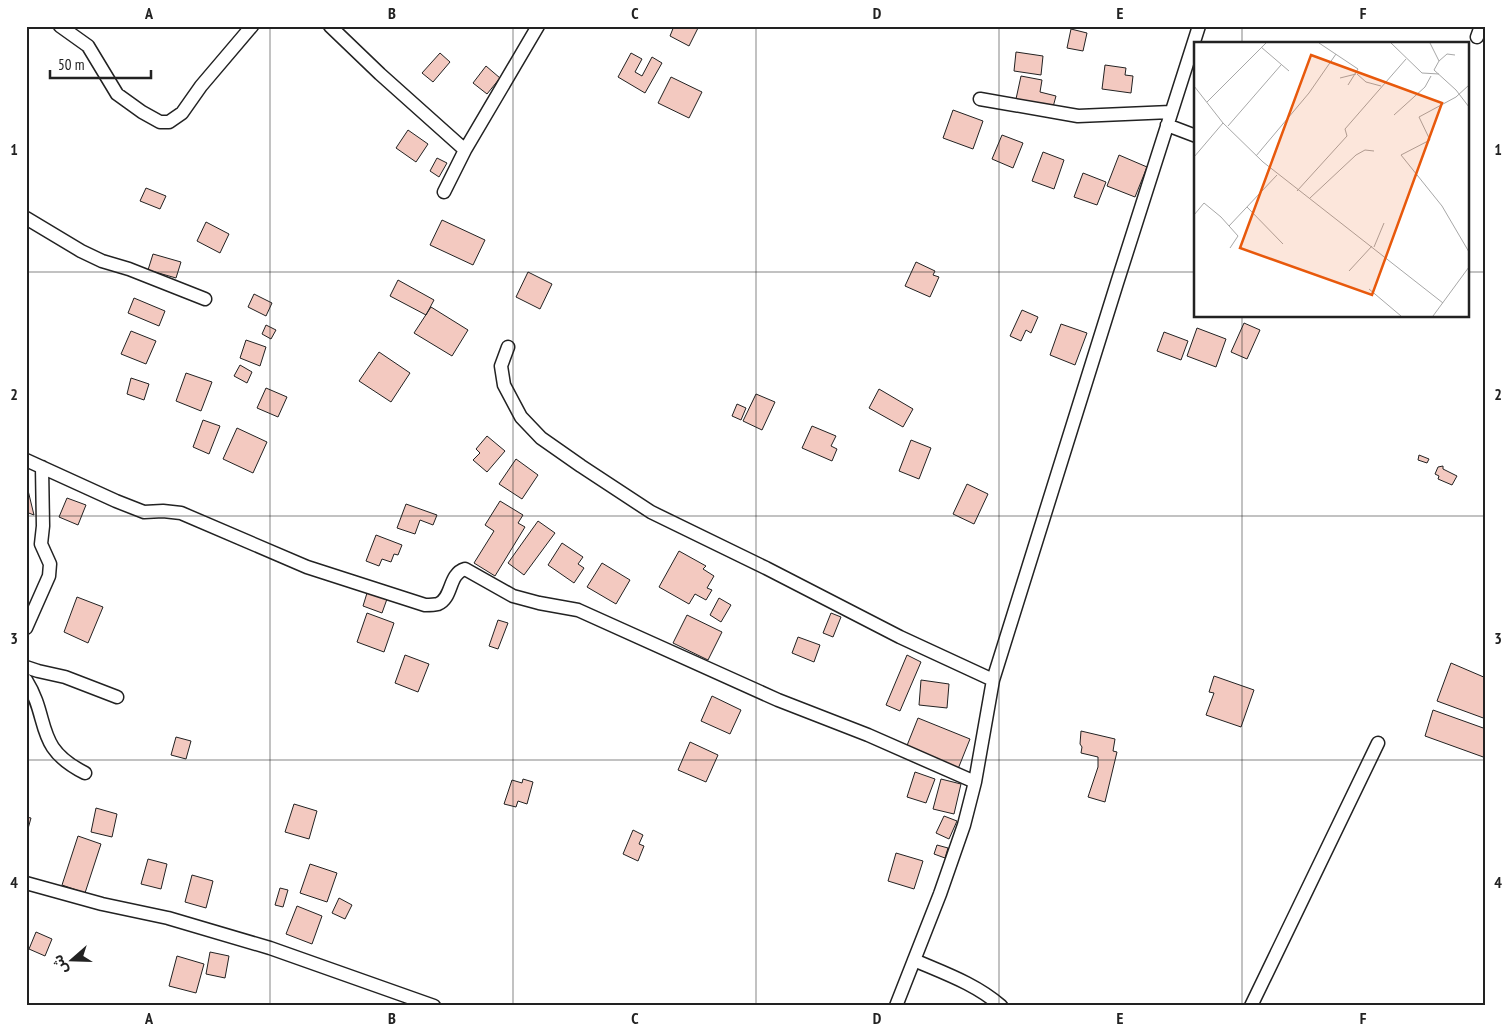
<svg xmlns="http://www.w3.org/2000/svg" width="1512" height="1032" viewBox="0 0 1512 1032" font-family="'PT Sans Narrow','Noto Sans Arabic',sans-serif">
<rect width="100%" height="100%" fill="#fff"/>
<path fill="#f3c9c0" stroke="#222" d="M 674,26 L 699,26 L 689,46 L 670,36 Z
M 1071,29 L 1087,33 L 1083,51 L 1067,48 Z
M 1016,52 L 1043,56 L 1041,75 L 1014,71 Z
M 440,53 L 450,62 L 433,82 L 422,73 Z
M 631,53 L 642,59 L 635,72 L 642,76 L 652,57 L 662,63 L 645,93 L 618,77 Z
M 1105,65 L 1126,68 L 1125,75 L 1133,76 L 1131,93 L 1102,89 Z
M 486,66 L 500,78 L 487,94 L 473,83 Z
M 1021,76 L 1042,80 L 1040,92 L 1056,96 L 1053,107 L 1016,99 Z
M 671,77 L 702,92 L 689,118 L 658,103 Z
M 953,110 L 983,121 L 973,149 L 943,138 Z
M 408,130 L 428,144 L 416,162 L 396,148 Z
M 1002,135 L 1023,143 L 1013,168 L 992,159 Z
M 1043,152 L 1064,160 L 1054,189 L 1032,181 Z
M 1119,155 L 1147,167 L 1135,197 L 1107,186 Z
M 437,158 L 447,163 L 439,177 L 430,171 Z
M 1083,173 L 1106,182 L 1097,205 L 1074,197 Z
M 146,188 L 166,196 L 160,209 L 140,201 Z
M 442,220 L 485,240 L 473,265 L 430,245 Z
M 206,222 L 229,234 L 220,253 L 197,241 Z
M 153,254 L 181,262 L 176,278 L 148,270 Z
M 916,262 L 935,271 L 933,275 L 939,277 L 930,297 L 905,286 Z
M 528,272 L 552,284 L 540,309 L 516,297 Z
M 398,280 L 434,300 L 426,315 L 390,296 Z
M 254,294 L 272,303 L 266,316 L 248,307 Z
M 134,298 L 165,311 L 159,326 L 128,313 Z
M 431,307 L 468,330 L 452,356 L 414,333 Z
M 1022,310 L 1038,317 L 1031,333 L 1026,330 L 1021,341 L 1010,336 Z
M 1244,323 L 1260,330 L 1247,359 L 1231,352 Z
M 1061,324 L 1087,333 L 1075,365 L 1050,355 Z
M 266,325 L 276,330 L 271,339 L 262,334 Z
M 1197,328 L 1226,339 L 1216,367 L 1187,356 Z
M 131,331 L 156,341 L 146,364 L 121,354 Z
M 1164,332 L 1188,341 L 1181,360 L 1157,351 Z
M 246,340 L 266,347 L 260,366 L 240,358 Z
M 379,352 L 410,373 L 391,402 L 359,381 Z
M 240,365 L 252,372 L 247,383 L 234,376 Z
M 186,373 L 212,382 L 201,411 L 176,401 Z
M 131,378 L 149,384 L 144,400 L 127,394 Z
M 266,388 L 287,397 L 278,417 L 257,408 Z
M 879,389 L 913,409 L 903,427 L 869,408 Z
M 756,394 L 775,402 L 762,430 L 743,421 Z
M 737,404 L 746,408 L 741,420 L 732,416 Z
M 203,420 L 220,426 L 209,454 L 193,447 Z
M 812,426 L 836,436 L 831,446 L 837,449 L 832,461 L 802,448 Z
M 237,428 L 267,442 L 253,473 L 223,459 Z
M 487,436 L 505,451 L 487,472 L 473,460 L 480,453 L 476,449 Z
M 911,440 L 931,448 L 919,479 L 899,471 Z
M 1419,455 L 1429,459 L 1427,463 L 1418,460 Z
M 516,459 L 538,475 L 522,499 L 499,484 Z
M 1443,466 L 1443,469 L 1457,476 L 1452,485 L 1438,479 L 1439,476 L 1435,474 L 1438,467 Z
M 26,482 L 34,515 L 26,512 Z
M 967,484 L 988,494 L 974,524 L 953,514 Z
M 67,498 L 86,505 L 78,525 L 59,517 Z
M 500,501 L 523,515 L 518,523 L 525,527 L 495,576 L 474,563 L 494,531 L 485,525 Z
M 406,504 L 437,515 L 433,525 L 420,520 L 415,534 L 397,528 Z
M 538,521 L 555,533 L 524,575 L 508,563 Z
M 376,535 L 402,545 L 398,555 L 394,554 L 391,562 L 382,559 L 379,566 L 366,561 Z
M 562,543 L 583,557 L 578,564 L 584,568 L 574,583 L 548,565 Z
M 679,551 L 706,566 L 703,569 L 714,576 L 707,588 L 712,590 L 706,600 L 695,594 L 689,604 L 659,587 Z
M 602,563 L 630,580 L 616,604 L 587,587 Z
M 367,593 L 387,599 L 382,613 L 363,606 Z
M 77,597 L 103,607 L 88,643 L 64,632 Z
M 719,598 L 731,605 L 721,622 L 710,615 Z
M 367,613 L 394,623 L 384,652 L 357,642 Z
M 831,613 L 841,617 L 833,637 L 823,633 Z
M 687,615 L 722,632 L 708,660 L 673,643 Z
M 498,620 L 508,623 L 498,649 L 489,646 Z
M 798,637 L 820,645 L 814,662 L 792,653 Z
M 405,655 L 429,664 L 418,692 L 395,683 Z
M 907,655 L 921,662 L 900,711 L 886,705 Z
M 1451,663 L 1486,678 L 1486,719 L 1437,701 Z
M 1214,676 L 1254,690 L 1241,727 L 1206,715 L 1214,693 L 1209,692 Z
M 921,680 L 949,684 L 947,708 L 919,705 Z
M 712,696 L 741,710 L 730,734 L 701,721 Z
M 1433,710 L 1486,729 L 1486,758 L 1425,736 Z
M 918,718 L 970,739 L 958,769 L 906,748 Z
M 1081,731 L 1115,739 L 1113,751 L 1117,752 L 1105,802 L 1088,797 L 1098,767 L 1098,757 L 1081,753 L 1082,747 L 1080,744 Z
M 176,737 L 191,741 L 186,759 L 171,755 Z
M 690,742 L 718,755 L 706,782 L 678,770 Z
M 915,772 L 935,779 L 926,803 L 907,797 Z
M 523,779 L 533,782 L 527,804 L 518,801 L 516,807 L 504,804 L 512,780 L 522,783 Z
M 941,779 L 961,784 L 954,814 L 933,809 Z
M 294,804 L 317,811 L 309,839 L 285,832 Z
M 96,808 L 117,814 L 112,837 L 91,832 Z
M 944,816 L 957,821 L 949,839 L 936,833 Z
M 26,817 L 31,818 L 26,836 Z
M 633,830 L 643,835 L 639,844 L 644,846 L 638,861 L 623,854 Z
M 78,836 L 101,844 L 85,893 L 62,885 Z
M 937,845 L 948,848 L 945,858 L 934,854 Z
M 896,853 L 923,861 L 914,889 L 888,881 Z
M 148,859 L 167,864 L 161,889 L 141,884 Z
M 310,864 L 337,873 L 327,902 L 300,893 Z
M 192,875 L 213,881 L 206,908 L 185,902 Z
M 280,888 L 288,890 L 283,907 L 275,905 Z
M 339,898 L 352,905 L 345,919 L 332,913 Z
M 297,906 L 322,916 L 312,944 L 286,934 Z
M 36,932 L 52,939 L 45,956 L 29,949 Z
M 210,952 L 229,956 L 225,978 L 206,974 Z
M 177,956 L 204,964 L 196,993 L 169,986 Z"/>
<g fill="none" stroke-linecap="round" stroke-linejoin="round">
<g stroke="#222" stroke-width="15">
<path id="minor" d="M 60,26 L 88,46 L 117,94 L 142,112 L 160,122 L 169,122 L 182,113 L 201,86 L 252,26
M 330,26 L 380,74 L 465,150 L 538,26
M 1477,37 L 1481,26
M 980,99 L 1078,116 L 1171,112
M 1167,125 L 1196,136
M 444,192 L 465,150
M 26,218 L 81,251 L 102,261 L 129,269 L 205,299
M 508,347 L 501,366 L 504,385 L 521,417 L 541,438 L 581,466 L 651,512 L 766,568 L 900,637 L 993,680
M 26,460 L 116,501 L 144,512 L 163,511 L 181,513 L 307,567 L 425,605 C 429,605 434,605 438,604 C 453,598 448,574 465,569 L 513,596 L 539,603 L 578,610 L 778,700 L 868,735 L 975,782
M 26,628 L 49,576 L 50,564 L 41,544 L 43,526 L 42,467
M 26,667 L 38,671 L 65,677 L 117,697
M 26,680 C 51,720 33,747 85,773
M 26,883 L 102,904 L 168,918 L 270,948 L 434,1006
M 914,960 C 944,973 976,984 1001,1006
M 896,1006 L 940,894 L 964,825 L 975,782 L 993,680 L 1117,283 L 1199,26
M 1251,1006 L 1378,743"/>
</g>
<use href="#minor" stroke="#fff" stroke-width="12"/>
</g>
<path fill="none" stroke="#222" stroke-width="1" stroke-opacity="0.55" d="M 270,26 L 270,1006M 513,26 L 513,1006M 756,26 L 756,1006M 999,26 L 999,1006M 1242,26 L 1242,44M 26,272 L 1196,272M 1468,272 L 1486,272M 1242,316 L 1242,1006M 26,516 L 1486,516M 26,760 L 1486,760"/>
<g transform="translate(1194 42)">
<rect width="275" height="275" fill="#fff"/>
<path fill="none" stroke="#a7a7a7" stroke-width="1" d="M 125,1 L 164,27 L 154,43M 197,1 L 228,31 L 245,32M 236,1 L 245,19 L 240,28 L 262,48 L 275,65M 67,5 L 95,29M 245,19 L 253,12 L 261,13M 163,32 L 172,40 L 187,44M 146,36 L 162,32M 275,43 L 262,55 L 225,75 L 236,98 L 207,113 L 248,164 L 275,210M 0,44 L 29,81 L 69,120 L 249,261M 13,60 L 72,1M 200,73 L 231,45 L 237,34M 34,84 L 87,23M 62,114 L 115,51 L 142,12M 0,115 L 29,81M 103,149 L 153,94 L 151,87 L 212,17M 116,156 L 162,113 L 171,108 L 180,109M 53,165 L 89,202M 0,173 L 10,161 L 27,175 L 44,194 L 36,206M 35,184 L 83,133M 180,205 L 190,181M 155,229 L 178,204M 175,247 L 207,274M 239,274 L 275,225"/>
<path fill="#e8590c" fill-opacity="0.15" stroke="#e8590c" stroke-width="2.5" d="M 117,13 L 248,61 L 178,253 L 46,206 Z"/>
<rect width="275" height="275" fill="none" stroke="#222" stroke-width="2.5"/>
</g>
<rect width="1512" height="1032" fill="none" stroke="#ffffff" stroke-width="55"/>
<g transform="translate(72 960) rotate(250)" stroke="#ffffff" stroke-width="4" paint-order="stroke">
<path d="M0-4L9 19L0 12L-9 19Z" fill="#222222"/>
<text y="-8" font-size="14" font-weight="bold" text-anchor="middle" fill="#222222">ش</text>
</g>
<path d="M50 70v8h101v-8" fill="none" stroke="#222222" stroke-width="2.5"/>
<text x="58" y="70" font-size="15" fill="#222222" stroke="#ffffff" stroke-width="4" paint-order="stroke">50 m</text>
<rect x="28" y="28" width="1456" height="976" fill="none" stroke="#222" stroke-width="2"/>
<g font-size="16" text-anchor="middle" font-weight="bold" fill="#222">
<text x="149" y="19">A</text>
<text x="392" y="19">B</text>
<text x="635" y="19">C</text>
<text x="877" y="19">D</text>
<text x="1120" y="19">E</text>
<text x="1363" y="19">F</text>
<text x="14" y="155">1</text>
<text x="1498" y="155">1</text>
<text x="14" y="400">2</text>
<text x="1498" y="400">2</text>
<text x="14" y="644">3</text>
<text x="1498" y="644">3</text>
<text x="14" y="888">4</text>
<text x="1498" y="888">4</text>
<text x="149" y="1024">A</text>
<text x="392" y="1024">B</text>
<text x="635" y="1024">C</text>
<text x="877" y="1024">D</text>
<text x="1120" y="1024">E</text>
<text x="1363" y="1024">F</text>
</g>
</svg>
